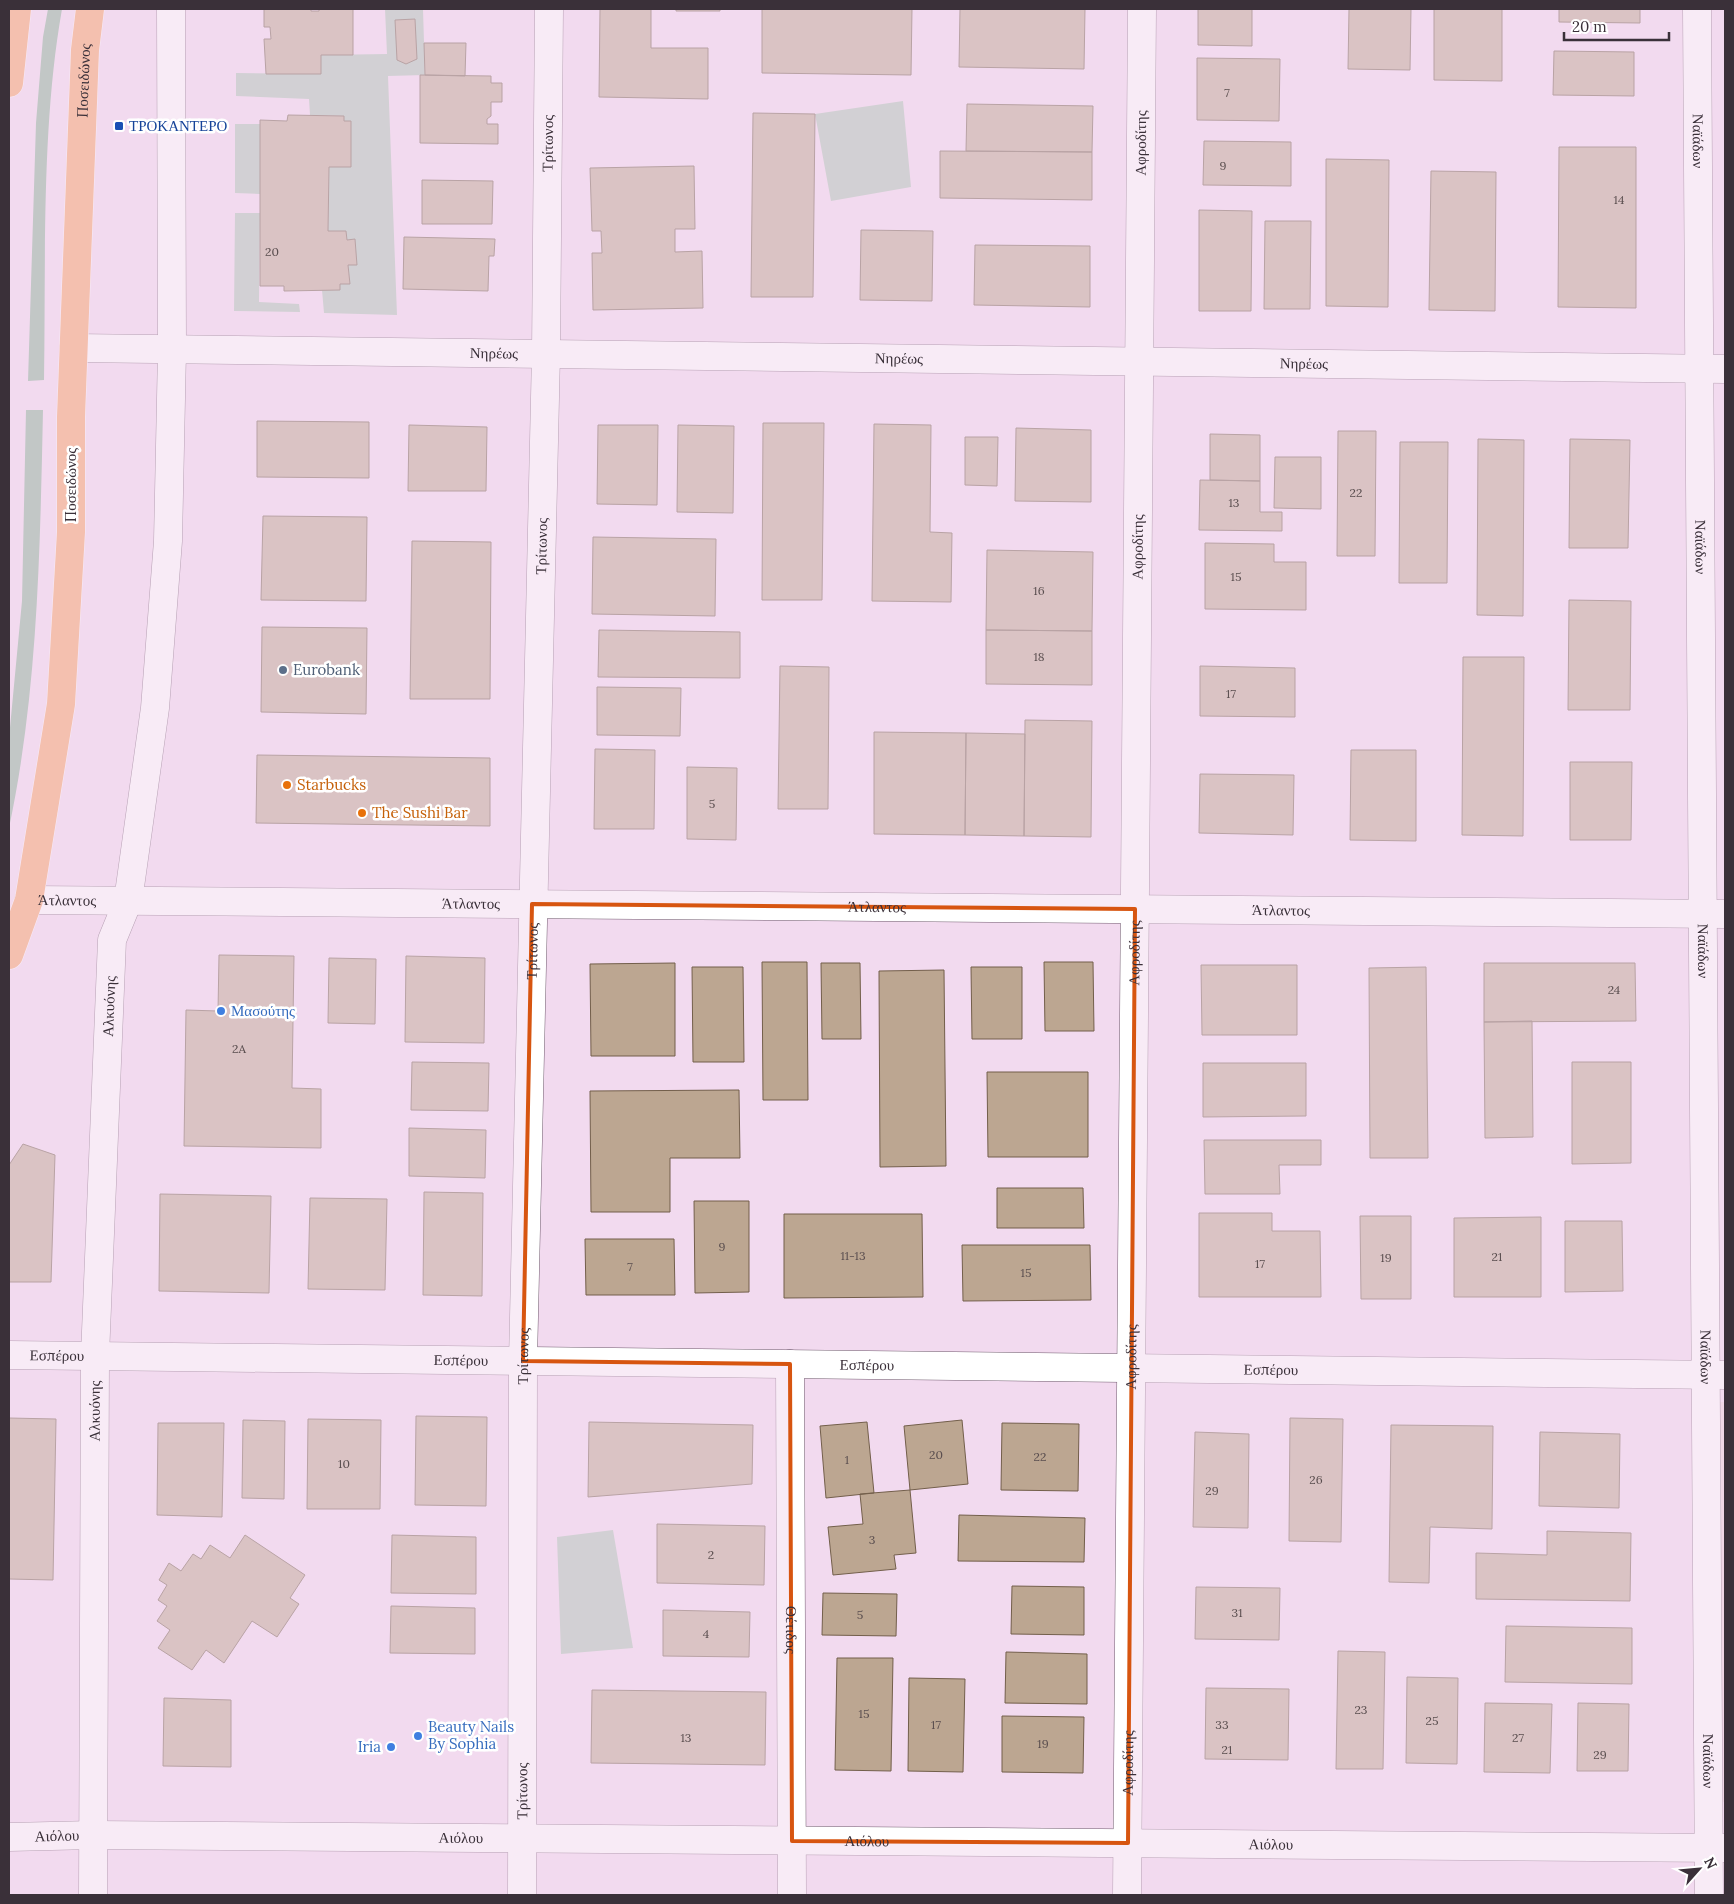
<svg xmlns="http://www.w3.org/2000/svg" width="1734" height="1904" viewBox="0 0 1734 1904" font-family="Lora,serif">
<rect width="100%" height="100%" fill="#f2daef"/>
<path fill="#ead1d9" d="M 1718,1402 L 1725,1402 L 1725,1802 L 1723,1802 Z"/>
<path fill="#abc4b4" d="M 385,9 L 423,9 L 425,75 L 388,76 L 397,315 L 324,313 L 322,290 L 340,290 L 340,284 L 350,284 L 348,265 L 356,265 L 355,239 L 347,240 L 346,231 L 328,231 L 329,167 L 351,167 L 351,122 L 344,121 L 344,116 L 310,115 L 309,99 L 236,96 L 236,73 L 321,74 L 321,55 L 387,54 Z
M 903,101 L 911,187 L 831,201 L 815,114 Z
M 235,124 L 261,124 L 260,194 L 235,193 Z
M 235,213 L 260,213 L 259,302 L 299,304 L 300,312 L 234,311 Z
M 613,1530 L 633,1648 L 561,1654 L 557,1537 Z"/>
<path fill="#87af96" d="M 48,9 L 62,9 C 41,128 46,258 44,380 L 28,381 L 36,123 L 43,37 Z
M 26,410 L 43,410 C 40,550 38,691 9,828 L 9,738 L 22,601 Z"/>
<path fill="#bca691" stroke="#735f4b" d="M 264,9 L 311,9 L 311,11 L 319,11 L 319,9 L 353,9 L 353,55 L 321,55 L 321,74 L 266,74 L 264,39 L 271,39 L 270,27 L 264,27 Z
M 600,9 L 651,9 L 651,48 L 708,48 L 708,99 L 599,97 Z
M 676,9 L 720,9 L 720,11 L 676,11 Z
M 762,9 L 912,9 L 911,75 L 762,73 Z
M 960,9 L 1085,9 L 1084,69 L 959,67 Z
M 1198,9 L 1252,9 L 1252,46 L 1198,45 Z
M 1349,9 L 1411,9 L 1410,70 L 1348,69 Z
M 1434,9 L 1502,9 L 1502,81 L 1434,80 Z
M 1559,9 L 1640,9 L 1640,23 L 1559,22 Z
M 415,19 L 417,59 L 406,64 L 397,60 L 395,20 Z
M 424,43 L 466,43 L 465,76 L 425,75 Z
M 1554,51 L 1634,52 L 1634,96 L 1553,95 Z
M 1197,58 L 1280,59 L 1279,121 L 1197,120 Z
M 420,75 L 491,76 L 491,83 L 502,83 L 502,102 L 491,102 L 491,116 L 487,119 L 487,124 L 498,124 L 498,144 L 420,143 Z
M 967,104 L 1093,106 L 1092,152 L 966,151 Z
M 753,113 L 815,114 L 813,297 L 751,297 Z
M 288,115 L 344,116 L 344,121 L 351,121 L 351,167 L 329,167 L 328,231 L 346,231 L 347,240 L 355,239 L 357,265 L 348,265 L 350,284 L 340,284 L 340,290 L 284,291 L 284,286 L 260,286 L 260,120 L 287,121 Z
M 1204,141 L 1291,142 L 1291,186 L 1203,185 Z
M 1559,147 L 1636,147 L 1636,308 L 1558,307 Z
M 940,151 L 1092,152 L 1092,200 L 940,198 Z
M 1326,159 L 1389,160 L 1388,307 L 1326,306 Z
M 694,166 L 695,229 L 675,229 L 675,252 L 702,251 L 703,308 L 593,310 L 592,253 L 602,253 L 601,231 L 592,231 L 590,168 Z
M 1431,171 L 1496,172 L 1495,311 L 1429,310 Z
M 422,180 L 493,181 L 492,224 L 422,224 Z
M 1199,210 L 1252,211 L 1251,311 L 1199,311 Z
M 1265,221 L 1311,221 L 1310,309 L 1264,309 Z
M 861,230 L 933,231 L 932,301 L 860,300 Z
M 404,237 L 495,239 L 494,256 L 489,256 L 488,291 L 403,289 Z
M 975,245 L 1090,246 L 1090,307 L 974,305 Z
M 257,421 L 369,422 L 369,478 L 257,477 Z
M 763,423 L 824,423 L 822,600 L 762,600 Z
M 874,424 L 931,425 L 930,532 L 952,533 L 951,602 L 872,601 Z
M 409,425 L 487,427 L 486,491 L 408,491 Z
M 598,425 L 658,425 L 657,505 L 597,504 Z
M 678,425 L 734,426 L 733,513 L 677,512 Z
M 1016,428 L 1091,430 L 1091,502 L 1015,501 Z
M 1338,431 L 1376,431 L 1375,556 L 1337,556 Z
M 1210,434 L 1260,435 L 1260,481 L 1210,480 Z
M 965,437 L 998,437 L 997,486 L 965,485 Z
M 1478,439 L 1524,440 L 1523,616 L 1477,615 Z
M 1570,439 L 1630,440 L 1628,548 L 1569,548 Z
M 1400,442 L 1448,442 L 1447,583 L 1399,583 Z
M 1275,457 L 1321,457 L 1321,509 L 1274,508 Z
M 1200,480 L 1260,481 L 1260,512 L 1282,512 L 1282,531 L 1199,530 Z
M 263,516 L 367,517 L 366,601 L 261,600 Z
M 593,537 L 716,539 L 715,616 L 592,614 Z
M 412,541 L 491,542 L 490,699 L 410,699 Z
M 1205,543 L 1274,544 L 1274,562 L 1306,562 L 1306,610 L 1205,609 Z
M 987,550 L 1093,552 L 1092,631 L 986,630 Z
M 1569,600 L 1631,601 L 1630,710 L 1568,710 Z
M 262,627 L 367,628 L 366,714 L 261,712 Z
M 599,630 L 740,632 L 740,678 L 598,677 Z
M 986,630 L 1092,631 L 1092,685 L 986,684 Z
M 1463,657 L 1524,657 L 1523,836 L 1462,835 Z
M 780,666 L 829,667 L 828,809 L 778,809 Z
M 1200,666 L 1295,668 L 1295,717 L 1200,716 Z
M 597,687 L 681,688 L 680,736 L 597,735 Z
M 1025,720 L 1092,721 L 1091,837 L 1024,836 Z
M 874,732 L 966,733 L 965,835 L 874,834 Z
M 966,733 L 1025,734 L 1024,836 L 965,835 Z
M 595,749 L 655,750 L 654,829 L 594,829 Z
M 1351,750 L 1416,750 L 1416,841 L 1350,840 Z
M 257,755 L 490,758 L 490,826 L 256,823 Z
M 1570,762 L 1632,762 L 1631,840 L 1570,840 Z
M 687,767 L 737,768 L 736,840 L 687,839 Z
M 1200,774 L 1294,775 L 1293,835 L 1199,833 Z
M 219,955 L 294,956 L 292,1088 L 321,1089 L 321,1148 L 184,1146 L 186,1010 L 218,1011 Z
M 406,956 L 485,958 L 484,1043 L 405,1042 Z
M 329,958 L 376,959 L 375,1024 L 328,1023 Z
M 762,962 L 807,962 L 808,1100 L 763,1100 Z
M 1044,962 L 1093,962 L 1094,1031 L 1045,1031 Z
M 675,963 L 675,1056 L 591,1056 L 590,964 Z
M 821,963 L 860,963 L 861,1039 L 822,1039 Z
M 1484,963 L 1635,963 L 1636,1021 L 1484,1022 Z
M 1201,965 L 1297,965 L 1297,1035 L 1202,1035 Z
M 692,967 L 743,967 L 744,1062 L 693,1062 Z
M 971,967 L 1022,967 L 1022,1039 L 972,1039 Z
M 1426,967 L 1428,1158 L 1370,1158 L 1369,968 Z
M 944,970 L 946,1166 L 880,1167 L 879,971 Z
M 1532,1021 L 1533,1137 L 1485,1138 L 1484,1022 Z
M 412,1062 L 489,1063 L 488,1111 L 411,1110 Z
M 1572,1062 L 1631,1062 L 1631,1163 L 1572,1164 Z
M 1203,1063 L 1306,1063 L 1306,1116 L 1203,1117 Z
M 987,1072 L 1088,1072 L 1088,1157 L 988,1157 Z
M 739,1090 L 740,1158 L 670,1158 L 670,1212 L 591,1212 L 590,1091 Z
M 409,1128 L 486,1130 L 485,1178 L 409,1176 Z
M 1204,1140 L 1321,1140 L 1321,1165 L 1279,1165 L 1280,1194 L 1205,1194 Z
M 23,1144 L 55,1155 L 51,1282 L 9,1282 L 9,1165 Z
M 997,1188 L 1083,1188 L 1084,1228 L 997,1228 Z
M 424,1192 L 483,1193 L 482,1296 L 423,1295 Z
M 160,1194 L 271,1196 L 269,1293 L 159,1291 Z
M 310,1198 L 387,1199 L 385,1290 L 308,1289 Z
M 694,1201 L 749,1201 L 749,1292 L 695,1293 Z
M 1199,1213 L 1272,1213 L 1272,1231 L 1320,1231 L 1321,1297 L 1199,1297 Z
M 784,1214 L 922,1214 L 923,1297 L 784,1298 Z
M 1360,1216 L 1411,1216 L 1411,1299 L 1361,1299 Z
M 1541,1217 L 1541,1297 L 1454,1297 L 1454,1218 Z
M 1565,1221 L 1622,1221 L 1623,1291 L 1565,1292 Z
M 585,1239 L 674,1239 L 675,1295 L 586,1295 Z
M 962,1245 L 1090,1245 L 1091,1300 L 963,1301 Z
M 416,1416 L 487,1417 L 486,1506 L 415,1505 Z
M 9,1418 L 56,1419 L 53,1580 L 9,1579 Z
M 1290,1418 L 1343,1419 L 1341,1542 L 1289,1541 Z
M 308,1419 L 381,1420 L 380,1509 L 307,1509 Z
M 243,1420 L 285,1421 L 284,1499 L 242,1498 Z
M 962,1420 L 968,1484 L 910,1490 L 904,1426 Z
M 589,1422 L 753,1425 L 752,1484 L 588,1497 Z
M 867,1422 L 874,1493 L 826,1498 L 820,1426 Z
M 158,1423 L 224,1423 L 222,1517 L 157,1515 Z
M 1002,1423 L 1079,1424 L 1078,1491 L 1001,1490 Z
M 1391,1425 L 1493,1426 L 1492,1529 L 1430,1527 L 1429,1583 L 1389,1582 Z
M 1195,1432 L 1249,1434 L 1248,1528 L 1193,1527 Z
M 1540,1432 L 1620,1434 L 1619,1508 L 1539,1506 Z
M 910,1490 L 916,1553 L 894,1555 L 896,1569 L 833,1575 L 828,1527 L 863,1524 L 860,1494 Z
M 959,1515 L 1085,1518 L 1084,1562 L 958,1561 Z
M 657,1524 L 765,1526 L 764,1585 L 657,1583 Z
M 1547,1531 L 1631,1533 L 1630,1601 L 1476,1599 L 1476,1553 L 1547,1555 Z
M 245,1535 L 305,1575 L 290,1598 L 299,1604 L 277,1637 L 252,1621 L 224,1663 L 206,1650 L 192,1670 L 158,1648 L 170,1630 L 157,1621 L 167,1606 L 158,1600 L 167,1585 L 159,1580 L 169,1563 L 181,1571 L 193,1554 L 201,1559 L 210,1545 L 230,1558 Z
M 392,1535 L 476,1537 L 476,1594 L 391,1593 Z
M 1012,1586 L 1084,1587 L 1084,1635 L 1011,1634 Z
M 1196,1587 L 1280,1588 L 1279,1640 L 1195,1639 Z
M 823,1593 L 897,1594 L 896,1636 L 822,1635 Z
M 391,1606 L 475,1608 L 475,1654 L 390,1653 Z
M 663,1610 L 750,1612 L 749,1657 L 663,1656 Z
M 1506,1626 L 1632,1628 L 1632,1684 L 1505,1682 Z
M 1338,1651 L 1385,1652 L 1383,1769 L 1336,1769 Z
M 1006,1652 L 1087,1654 L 1087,1704 L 1005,1703 Z
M 837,1658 L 893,1658 L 891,1771 L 835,1770 Z
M 1407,1677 L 1458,1678 L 1457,1764 L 1406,1763 Z
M 909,1678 L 965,1679 L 963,1772 L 908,1771 Z
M 1206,1688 L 1289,1689 L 1288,1760 L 1205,1759 Z
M 592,1690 L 766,1692 L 765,1765 L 591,1763 Z
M 164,1698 L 231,1700 L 231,1767 L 163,1766 Z
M 1485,1703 L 1552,1704 L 1550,1773 L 1484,1772 Z
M 1578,1703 L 1629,1704 L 1628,1771 L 1577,1771 Z
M 1002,1716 L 1084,1717 L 1083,1773 L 1002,1772 Z"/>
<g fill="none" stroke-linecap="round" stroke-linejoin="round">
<g stroke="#715c6f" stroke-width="29">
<g id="minor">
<path id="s1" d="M 1697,9 L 1709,1895"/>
<path id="s2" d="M 74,348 L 1725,369"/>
<path id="s3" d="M 29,900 L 1725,914"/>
<path id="s4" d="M 9,1355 L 1725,1375"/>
<path id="s5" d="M 790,1364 L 792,1895"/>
<path id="s6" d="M 9,1837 L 93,1835 L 1725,1848"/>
<path id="s7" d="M 93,1895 L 95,1356 L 112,940 L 128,901 L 155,708 L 168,541 L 172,351 L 171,9"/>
<path id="s8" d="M 522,1895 L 523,1361 L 546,354 L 549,9"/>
<path id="s9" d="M 1127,1895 L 1142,9"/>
</g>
</g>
<g stroke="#fff" stroke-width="29">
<g id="highway">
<path d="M 9,83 L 17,9"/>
<path id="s10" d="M 9,955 L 29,900 L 61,704 L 71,532 L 71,417 L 85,50 L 90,9"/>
</g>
</g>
<use href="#minor" stroke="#fff" stroke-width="28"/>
<use href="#highway" stroke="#f59f63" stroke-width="28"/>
</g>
<path d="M0 0H1734V1904H0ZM 532,904 L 1135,909 L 1128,1843 L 792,1841 L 790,1364 L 523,1361 Z" fill="#f2daef" fill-opacity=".55" fill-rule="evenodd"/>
<path fill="none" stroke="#d75510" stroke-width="4" stroke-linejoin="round" d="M 532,904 L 1135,909 L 1128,1843 L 792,1841 L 790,1364 L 523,1361 Z"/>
<rect fill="#1a4fb4" stroke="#fff" stroke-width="2" x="114" y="121" width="10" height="10" rx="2.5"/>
<circle fill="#5c6f8a" stroke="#fff" stroke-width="2" cx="283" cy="670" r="5"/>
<g fill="#e8710a" stroke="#fff" stroke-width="2">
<circle cx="287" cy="785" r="5"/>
<circle cx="362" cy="813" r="5"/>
</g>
<g fill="#3f7fe0" stroke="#fff" stroke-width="2">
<circle cx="221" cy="1011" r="5"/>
<circle cx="418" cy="1736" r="5"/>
<circle cx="391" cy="1747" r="5"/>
</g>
<g text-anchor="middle" stroke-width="5" stroke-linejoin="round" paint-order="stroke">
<g font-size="12" fill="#5a4e4f">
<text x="1227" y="97">7</text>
<text x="1223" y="170">9</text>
<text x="1619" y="204">14</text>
<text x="272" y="256">20</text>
<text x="1356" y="497">22</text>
<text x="1234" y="507">13</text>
<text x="1236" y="581">15</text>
<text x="1039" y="595">16</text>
<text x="1039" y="661">18</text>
<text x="1231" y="698">17</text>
<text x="712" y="808">5</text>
<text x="1614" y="994">24</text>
<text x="239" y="1053">2A</text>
<text x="722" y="1251">9</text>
<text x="853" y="1260">11-13</text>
<text x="1497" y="1261">21</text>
<text x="1386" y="1262">19</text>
<text x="1260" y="1268">17</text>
<text x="630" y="1271">7</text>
<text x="1026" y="1277">15</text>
<text x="936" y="1459">20</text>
<text x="1040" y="1461">22</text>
<text x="847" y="1464">1</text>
<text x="344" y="1468">10</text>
<text x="1316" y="1484">26</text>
<text x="1212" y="1495">29</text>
<text x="872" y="1544">3</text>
<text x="711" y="1559">2</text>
<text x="1237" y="1617">31</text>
<text x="860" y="1619">5</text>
<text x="706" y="1638">4</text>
<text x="1361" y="1714">23</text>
<text x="864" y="1718">15</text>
<text x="1432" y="1725">25</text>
<text x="936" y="1729">17</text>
<text x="1222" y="1729">33</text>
<text x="686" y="1742">13</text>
<text x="1518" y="1742">27</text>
<text x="1043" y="1748">19</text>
<text x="1227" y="1754">21</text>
<text x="1600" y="1759">29</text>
</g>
<g font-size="15" fill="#3a3039" stroke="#fff">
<text dy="5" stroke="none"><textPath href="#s10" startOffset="881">Ποσειδώνος</textPath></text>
<text dy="5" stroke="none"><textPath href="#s8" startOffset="1752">Τρίτωνος</textPath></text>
<text dy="5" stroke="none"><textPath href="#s9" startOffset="1752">Αφροδίτης</textPath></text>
<text dy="5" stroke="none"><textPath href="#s1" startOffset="132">Ναϊάδων</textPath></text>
<text dy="5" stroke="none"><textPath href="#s2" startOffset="420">Νηρέως</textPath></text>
<text dy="5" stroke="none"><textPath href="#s2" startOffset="825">Νηρέως</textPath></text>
<text dy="5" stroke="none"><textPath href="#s2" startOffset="1230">Νηρέως</textPath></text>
<text transform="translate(71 485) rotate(-90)" y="5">Ποσειδώνος</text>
<text dy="5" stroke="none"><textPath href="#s8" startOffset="1349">Τρίτωνος</textPath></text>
<text dy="5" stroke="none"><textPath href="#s9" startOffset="1348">Αφροδίτης</textPath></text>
<text dy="5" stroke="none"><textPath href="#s1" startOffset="538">Ναϊάδων</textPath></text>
<text dy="5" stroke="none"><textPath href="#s3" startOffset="38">Άτλαντος</textPath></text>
<text dy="5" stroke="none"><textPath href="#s3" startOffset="442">Άτλαντος</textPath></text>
<text dy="5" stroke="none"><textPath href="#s3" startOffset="848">Άτλαντος</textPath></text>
<text dy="5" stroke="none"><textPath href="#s3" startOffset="1252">Άτλαντος</textPath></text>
<text dy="5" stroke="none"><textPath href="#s8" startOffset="944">Τρίτωνος</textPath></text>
<text dy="5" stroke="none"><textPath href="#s9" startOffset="942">Αφροδίτης</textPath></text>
<text dy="5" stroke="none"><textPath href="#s1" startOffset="942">Ναϊάδων</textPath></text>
<text dy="5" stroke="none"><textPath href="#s7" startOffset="889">Αλκυόνης</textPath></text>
<text dy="5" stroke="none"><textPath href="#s4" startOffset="48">Εσπέρου</textPath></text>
<text dy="5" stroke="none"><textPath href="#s8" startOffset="539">Τρίτωνος</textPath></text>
<text dy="5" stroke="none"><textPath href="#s9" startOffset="538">Αφροδίτης</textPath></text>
<text dy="5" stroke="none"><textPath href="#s1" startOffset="1348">Ναϊάδων</textPath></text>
<text dy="5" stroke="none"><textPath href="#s4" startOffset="452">Εσπέρου</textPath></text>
<text dy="5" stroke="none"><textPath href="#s4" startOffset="858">Εσπέρου</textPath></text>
<text dy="5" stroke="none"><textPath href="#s4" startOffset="1262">Εσπέρου</textPath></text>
<text dy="5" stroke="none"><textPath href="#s7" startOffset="484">Αλκυόνης</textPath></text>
<text dy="5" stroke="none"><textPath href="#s5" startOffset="266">Θέτιδος</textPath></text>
<text dy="5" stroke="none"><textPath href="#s9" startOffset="132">Αφροδίτης</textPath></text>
<text dy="5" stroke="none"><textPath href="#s1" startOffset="1752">Ναϊάδων</textPath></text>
<text dy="5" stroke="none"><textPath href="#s8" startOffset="104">Τρίτωνος</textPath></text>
<text dy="5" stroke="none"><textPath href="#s6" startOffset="48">Αιόλου</textPath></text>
<text dy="5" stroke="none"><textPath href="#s6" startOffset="452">Αιόλου</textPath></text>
<text dy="5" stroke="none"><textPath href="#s6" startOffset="858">Αιόλου</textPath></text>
<text dy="5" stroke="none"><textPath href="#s6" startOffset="1262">Αιόλου</textPath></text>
</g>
<g font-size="15" fill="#164399" stroke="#fff" text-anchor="start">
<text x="129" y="131">ΤΡΟΚΑΝΤΕΡΟ</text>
</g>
<g font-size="15" fill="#4e5e75" stroke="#fff" text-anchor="start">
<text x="293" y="675">Eurobank</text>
</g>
<g font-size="15" fill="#c56008" stroke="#fff" text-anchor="start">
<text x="297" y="790">Starbucks</text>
<text x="372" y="818">The Sushi Bar</text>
</g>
<g font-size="15" fill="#366cbe" stroke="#fff" text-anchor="start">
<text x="231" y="1016">Μασούτης</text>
<text x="428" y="1732">Beauty Nails<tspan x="428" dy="17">By Sophia</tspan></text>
<text x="381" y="1752" text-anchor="end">Iria</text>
</g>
</g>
<rect width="1734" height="1904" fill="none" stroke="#3a3039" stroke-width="20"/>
<g transform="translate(1699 1869) rotate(63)" stroke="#ffffff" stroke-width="4" paint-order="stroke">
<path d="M0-4L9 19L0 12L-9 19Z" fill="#3a3039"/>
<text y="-8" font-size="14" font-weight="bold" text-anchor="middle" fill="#3a3039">N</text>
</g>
<path d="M1564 32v8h105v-8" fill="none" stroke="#3a3039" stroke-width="2.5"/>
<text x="1572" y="32" font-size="15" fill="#3a3039" stroke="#ffffff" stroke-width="4" paint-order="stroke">20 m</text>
</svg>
